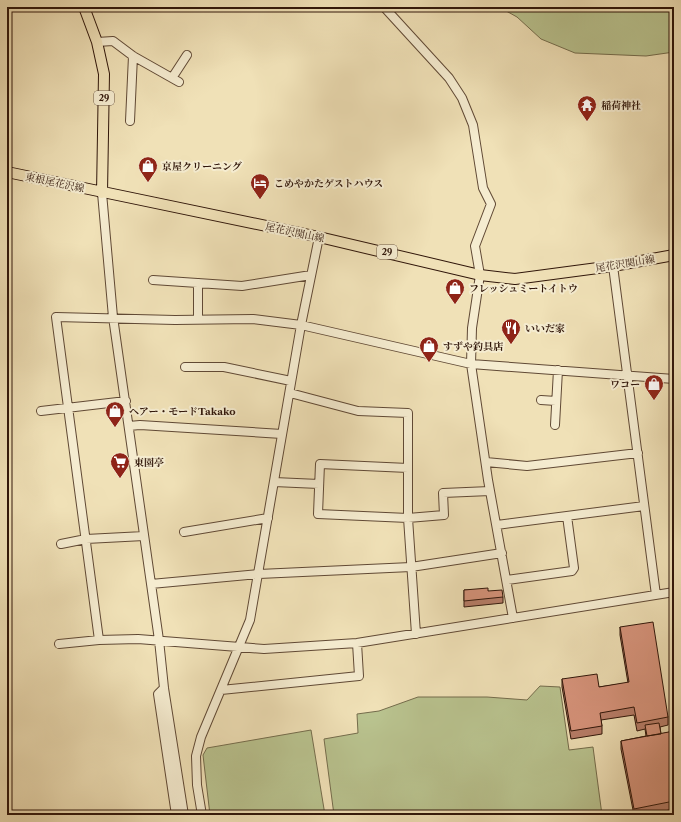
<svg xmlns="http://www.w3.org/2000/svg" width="681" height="822" viewBox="0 0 681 822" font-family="'Libre Caslon Text','Noto Serif JP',serif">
<rect width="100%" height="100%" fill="#f0e1b7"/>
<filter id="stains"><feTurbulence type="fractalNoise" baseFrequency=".005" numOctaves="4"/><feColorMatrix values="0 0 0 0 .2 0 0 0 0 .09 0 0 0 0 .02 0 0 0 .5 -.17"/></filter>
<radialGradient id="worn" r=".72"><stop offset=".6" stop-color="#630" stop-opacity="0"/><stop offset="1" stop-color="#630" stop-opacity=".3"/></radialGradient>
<path fill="#b9c38f" stroke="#746c4c" d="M 499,7 L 674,7 L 674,52 L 646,56 L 575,53 L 541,39 L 517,17 Z
M 540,686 L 560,687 L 569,750 L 593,747 L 602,815 L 334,815 L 324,739 L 358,733 L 357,714 L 379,711 L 418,697 L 487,697 L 527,700 Z
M 311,730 L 325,815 L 210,815 L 203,755 L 207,748 Z"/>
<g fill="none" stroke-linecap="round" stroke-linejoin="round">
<g stroke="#604935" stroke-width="10">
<path id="minor" d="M 384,7 L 449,78 L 462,98 L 473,125 L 483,188 L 491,204 L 475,246 L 480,275 L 472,328 L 471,364 L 488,480 L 513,618
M 97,42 L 113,41 L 133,56 L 179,82
M 172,78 L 187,55
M 130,121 L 133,56
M 102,193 L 113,317 L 159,640 L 164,688 L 184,815
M 613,266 L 656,595
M 153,280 L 242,286 L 311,275
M 198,319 L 198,283
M 185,367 L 224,367 L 291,381
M 290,393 L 358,411 L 408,413 L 408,518 L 416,634
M 541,400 L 556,401
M 41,411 L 126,401
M 555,425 L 558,370
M 129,426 L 140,425 L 282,434
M 486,462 L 527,466 L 638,453
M 408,468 L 320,464 L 318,514 L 408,518 L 444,515 L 443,493 L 490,491
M 274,482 L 319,484
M 497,525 L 644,506
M 184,532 L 268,518
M 61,544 L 86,539 L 144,536
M 507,580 L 572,571 L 574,568 L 567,516
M 151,584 L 259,574 L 411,567 L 502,553
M 99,640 L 56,317 L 175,320 L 253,319 L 301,325 L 471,364 L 674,379
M 59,644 L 99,640 L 138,639 L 264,649 L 357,643 L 674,592
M 164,688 L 158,694 L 176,815
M 221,690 L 359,676 L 357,643
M 202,815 L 197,785 L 196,756 L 201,737 L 250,620 L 301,325 L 319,237"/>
</g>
<g stroke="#30160a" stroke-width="12">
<path id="major" d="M 84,7 L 97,42 L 104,74 L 102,193
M 7,172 L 319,237 L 480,275 L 515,279 L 613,266 L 674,255"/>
</g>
<use href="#minor" stroke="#f5ecd0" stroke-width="8"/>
<use href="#major" stroke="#f0e1b7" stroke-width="10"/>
</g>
<path fill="#b97f6b" stroke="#30160a" d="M 464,590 L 488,591 L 503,597 L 503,603 L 464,607 Z
M 620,627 L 668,717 L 668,725 L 660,727 L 661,734 L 674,731 L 674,809 L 644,815 L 634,815 L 621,749 L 621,741 L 646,736 L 645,729 L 637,731 L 634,715 L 601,720 L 602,726 L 602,734 L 571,739 L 562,687 L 562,679 L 599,687 L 628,683 L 620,635 Z"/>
<path fill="#d7947c" stroke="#30160a" d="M 488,588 L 488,591 L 502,590 L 503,597 L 464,601 L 464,590 Z
M 653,622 L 668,717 L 637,723 L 634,707 L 600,713 L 602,726 L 571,731 L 562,679 L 597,674 L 599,687 L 629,682 L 620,627 Z
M 659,723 L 661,734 L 647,736 L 645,725 Z
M 674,731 L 674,801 L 634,809 L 621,741 Z"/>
<defs>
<g id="temple-pin" transform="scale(1)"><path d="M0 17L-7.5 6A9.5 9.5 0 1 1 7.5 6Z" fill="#8f2418" stroke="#f5ecd0"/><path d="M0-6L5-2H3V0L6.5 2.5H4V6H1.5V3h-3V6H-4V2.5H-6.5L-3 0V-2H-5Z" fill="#fff"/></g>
<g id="shop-pin" transform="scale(1)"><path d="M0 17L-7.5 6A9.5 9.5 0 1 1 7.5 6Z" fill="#8f2418" stroke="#f5ecd0"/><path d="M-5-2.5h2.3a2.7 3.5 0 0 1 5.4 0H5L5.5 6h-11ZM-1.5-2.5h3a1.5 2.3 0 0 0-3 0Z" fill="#fff"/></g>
<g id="hotel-pin" transform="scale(1)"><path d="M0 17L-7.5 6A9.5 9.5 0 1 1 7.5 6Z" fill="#8f2418" stroke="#f5ecd0"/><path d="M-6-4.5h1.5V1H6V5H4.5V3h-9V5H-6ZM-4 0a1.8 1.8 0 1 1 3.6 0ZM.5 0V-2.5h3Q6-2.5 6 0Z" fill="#fff"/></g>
<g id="restaurant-pin" transform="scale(1)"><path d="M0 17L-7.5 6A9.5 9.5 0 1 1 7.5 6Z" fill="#8f2418" stroke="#f5ecd0"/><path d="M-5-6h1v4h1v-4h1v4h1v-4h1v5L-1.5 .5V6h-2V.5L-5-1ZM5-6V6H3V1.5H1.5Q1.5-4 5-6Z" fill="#fff"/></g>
<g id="supermarket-pin" transform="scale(1)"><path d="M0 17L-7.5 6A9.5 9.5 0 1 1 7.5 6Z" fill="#8f2418" stroke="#f5ecd0"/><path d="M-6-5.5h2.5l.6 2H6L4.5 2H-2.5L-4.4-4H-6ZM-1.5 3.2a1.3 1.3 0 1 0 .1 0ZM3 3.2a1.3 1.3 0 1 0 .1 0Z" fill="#fff"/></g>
</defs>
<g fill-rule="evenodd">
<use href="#temple-pin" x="587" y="105"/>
<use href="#shop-pin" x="148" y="166"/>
<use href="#hotel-pin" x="260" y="183"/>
<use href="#shop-pin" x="455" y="288"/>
<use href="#restaurant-pin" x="511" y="328"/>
<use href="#shop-pin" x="429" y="346"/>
<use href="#shop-pin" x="654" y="384"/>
<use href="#shop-pin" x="115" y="411"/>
<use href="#supermarket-pin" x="120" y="462"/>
</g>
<g text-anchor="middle" stroke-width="4" stroke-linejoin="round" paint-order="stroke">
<g fill="#f5ecd0" stroke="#6b5645" stroke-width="1">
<rect x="94" y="91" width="20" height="14" rx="3"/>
<rect x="377" y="245" width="20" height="14" rx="3"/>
</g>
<g font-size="9" font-weight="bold" fill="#30160a">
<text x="104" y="101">29</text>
<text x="387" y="255">29</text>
</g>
<g font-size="10" font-weight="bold" fill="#30160a" stroke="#f5ecd0" text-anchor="start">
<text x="601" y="109">稲荷神社</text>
<text x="162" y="170">京屋クリーニング</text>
<text x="274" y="187">こめやかたゲストハウス</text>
<text x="469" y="292">フレッシュミートイトウ</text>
<text x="525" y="332">いいだ家</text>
<text x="443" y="350">すずや釣具店</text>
<text x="640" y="388" text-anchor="end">ワコー</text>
<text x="129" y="415">ヘアー・モードTakako</text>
<text x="134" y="466">東園亭</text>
</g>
<g font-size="10" fill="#30160a" stroke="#f5ecd0">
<text transform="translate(55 182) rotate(12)" y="4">東根尾花沢線</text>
<text transform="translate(295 232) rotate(12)" y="4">尾花沢関山線</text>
<text transform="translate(625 263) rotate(-9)" y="4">尾花沢関山線</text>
</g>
</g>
<rect width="681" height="822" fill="none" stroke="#f0e1b7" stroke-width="24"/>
<rect x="8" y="8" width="665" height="806" fill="none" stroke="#30160a" stroke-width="2"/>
<rect x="12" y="12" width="657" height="798" fill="none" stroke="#30160a"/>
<rect width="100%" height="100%" filter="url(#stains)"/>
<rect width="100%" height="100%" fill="url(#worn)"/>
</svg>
